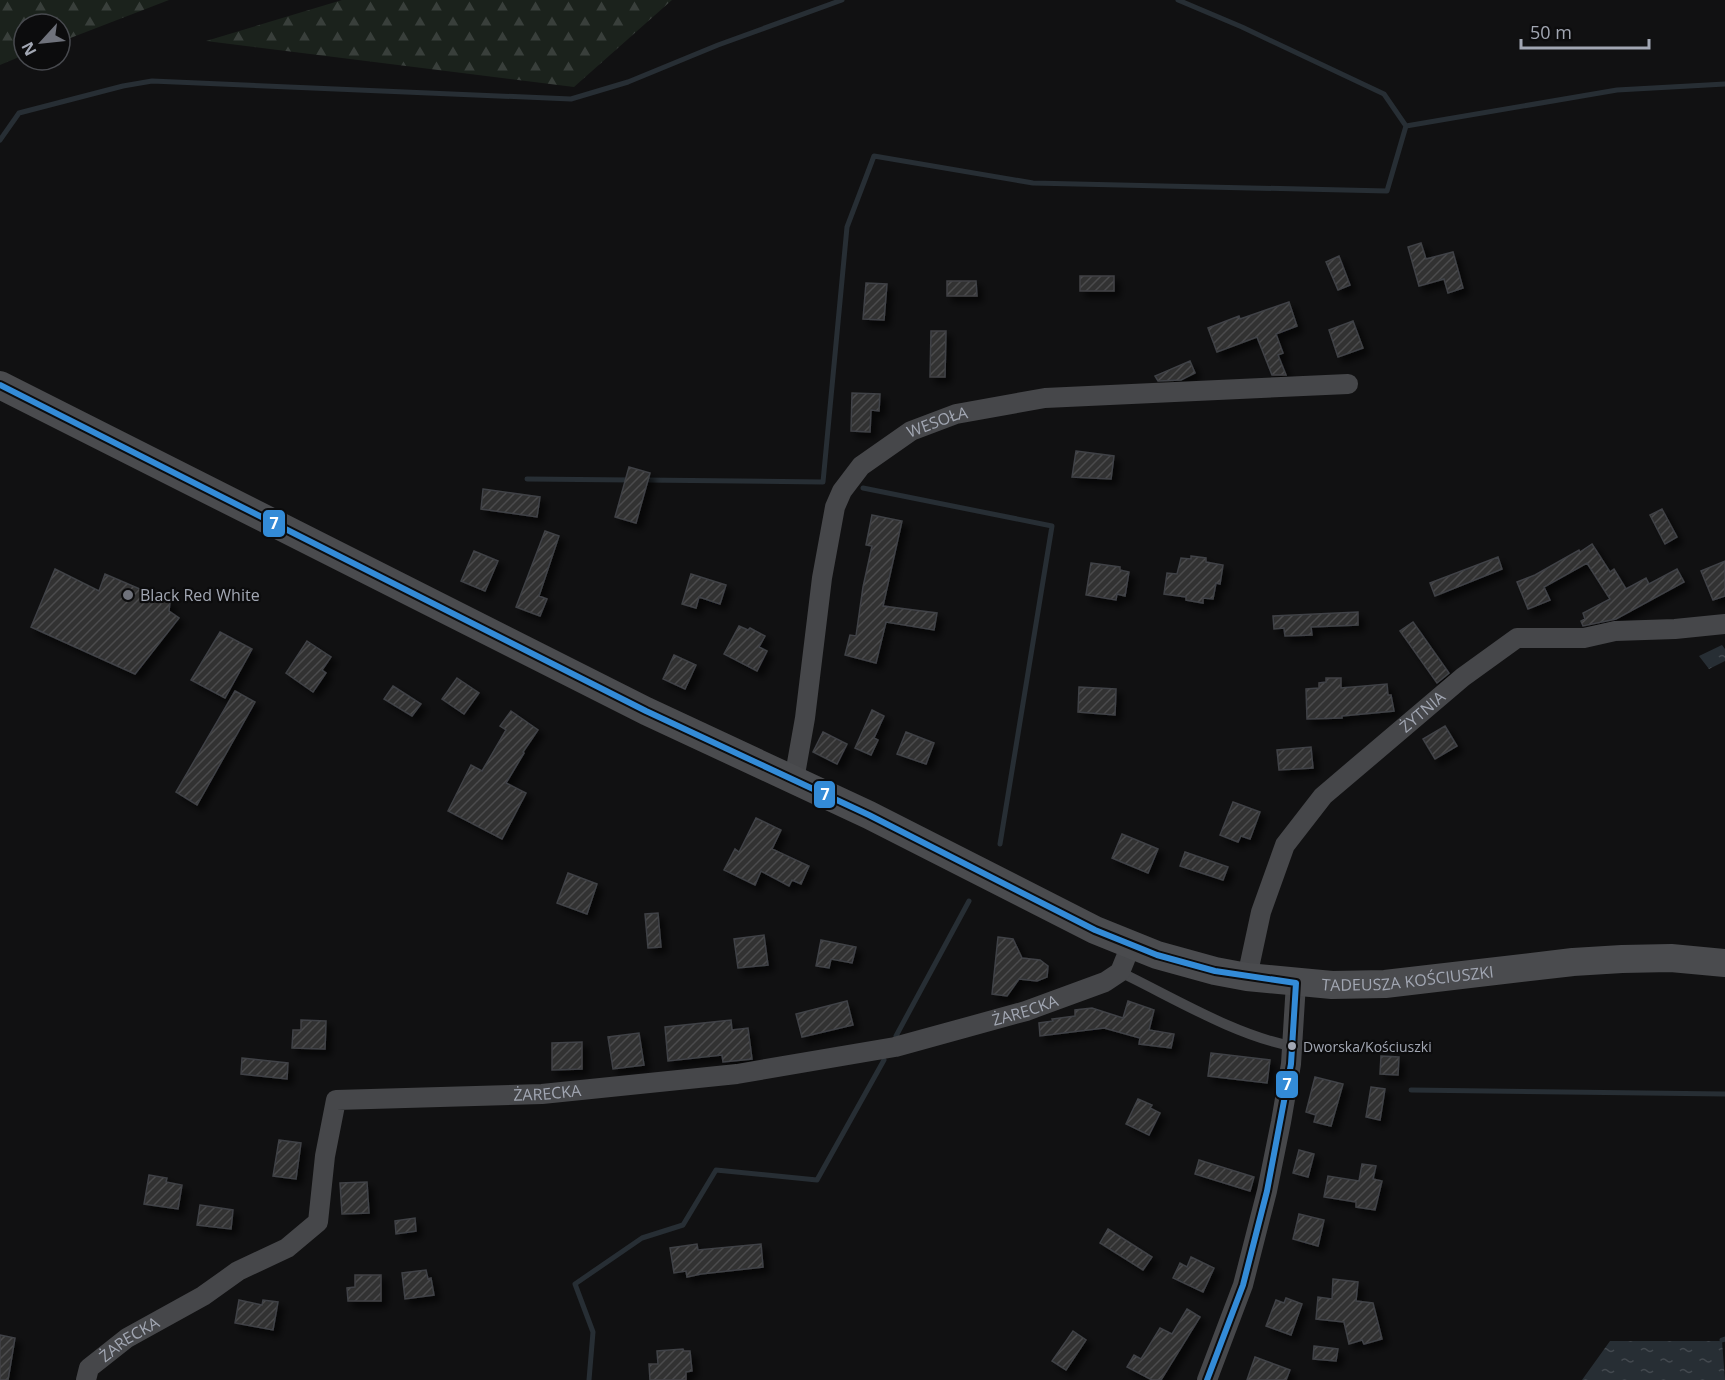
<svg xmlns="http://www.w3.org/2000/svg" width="1725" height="1380" viewBox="0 0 1725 1380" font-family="'Open Sans',sans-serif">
<defs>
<pattern id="forest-firs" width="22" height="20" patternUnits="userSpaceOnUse" patternTransform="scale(1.5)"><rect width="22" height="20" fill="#1b221c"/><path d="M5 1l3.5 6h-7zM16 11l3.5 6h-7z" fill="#393f3b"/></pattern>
<pattern id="water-ripples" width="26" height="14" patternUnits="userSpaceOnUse" patternTransform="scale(1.5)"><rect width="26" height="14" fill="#272e34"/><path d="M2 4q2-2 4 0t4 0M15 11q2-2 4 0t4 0" fill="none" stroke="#43494f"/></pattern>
<pattern id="building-hatch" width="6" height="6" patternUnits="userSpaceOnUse" patternTransform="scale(1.5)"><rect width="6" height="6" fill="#303032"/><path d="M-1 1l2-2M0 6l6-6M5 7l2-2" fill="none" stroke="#4b4b4d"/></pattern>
<filter id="shadow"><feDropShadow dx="5.5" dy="5.5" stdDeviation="3" flood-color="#0009"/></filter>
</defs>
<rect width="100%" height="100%" fill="#111112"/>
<path fill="url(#forest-firs)" d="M 0,0 L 169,0 L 60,42 L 60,24 L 24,24 L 24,55 L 0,65 Z
M 342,0 L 672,0 L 574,87 L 206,41 Z"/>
<path fill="url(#water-ripples)" d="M 1722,645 L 1725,649 L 1725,661 L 1709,669 L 1699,656 Z
M 1610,1341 L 1722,1341 L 1725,1380 L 1582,1380 Z"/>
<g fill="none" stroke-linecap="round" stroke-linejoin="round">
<path stroke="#272e34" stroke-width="5" d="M 1178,0 L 1242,27 L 1384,94 L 1406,126
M 0,140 L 19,113 L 123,86 L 152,81 L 571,99 L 628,82 L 718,45 L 842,0
M 527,479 L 631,480
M 643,480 L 823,482 L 847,227 L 874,156 L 1033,183 L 1387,191 L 1406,126 L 1617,90 L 1725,84
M 863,488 L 1052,526 L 1000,844
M 896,1036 L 969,901
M 1411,1090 L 1725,1094
M 1722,1340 L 1725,1339
M 589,1380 L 593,1332 L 575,1284 L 642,1238 L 683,1225 L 716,1170 L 817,1180 L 884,1060"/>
</g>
<path fill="url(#building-hatch)" stroke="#404246" stroke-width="1.5" filter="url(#shadow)" d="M 1421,243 L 1426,259 L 1453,252 L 1463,288 L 1448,293 L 1444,279 L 1419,286 L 1408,247 Z
M 1339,256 L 1350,285 L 1338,290 L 1326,262 Z
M 1080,276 L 1114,276 L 1114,291 L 1080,291 Z
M 947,281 L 976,281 L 977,296 L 947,296 Z
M 866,283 L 887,284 L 884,320 L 863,319 Z
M 1289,302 L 1297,326 L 1276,334 L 1283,353 L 1278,355 L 1286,375 L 1272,375 L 1257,337 L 1217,352 L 1208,328 L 1239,316 L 1240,319 Z
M 1353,321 L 1363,348 L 1338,357 L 1329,330 Z
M 931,331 L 946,331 L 945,377 L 930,377 Z
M 1190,361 L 1195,373 L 1181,380 L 1158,381 L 1155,376 Z
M 852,393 L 880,394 L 879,411 L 871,410 L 870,432 L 851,431 Z
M 1076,451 L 1114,456 L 1111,479 L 1072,477 Z
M 629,467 L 650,473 L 636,523 L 615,517 Z
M 483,489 L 540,497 L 537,517 L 481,509 Z
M 1662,509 L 1677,537 L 1665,544 L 1650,515 Z
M 872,515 L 902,521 L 883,606 L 937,613 L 934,630 L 886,622 L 876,663 L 845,655 L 850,635 L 856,636 L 863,587 L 872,546 L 866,545 Z
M 545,531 L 559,536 L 539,596 L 547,599 L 540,616 L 516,607 Z
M 1592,544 L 1610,572 L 1614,569 L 1626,589 L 1646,578 L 1649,584 L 1677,569 L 1684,582 L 1616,619 L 1583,626 L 1581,621 L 1585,619 L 1583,613 L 1610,599 L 1587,563 L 1544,587 L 1550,600 L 1528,609 L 1517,582 L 1535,575 L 1579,550 L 1580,552 Z
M 474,551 L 498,561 L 485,591 L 461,581 Z
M 1191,556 L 1206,558 L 1206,562 L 1223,565 L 1220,584 L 1216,583 L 1213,599 L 1203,598 L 1203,603 L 1186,600 L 1186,597 L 1164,594 L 1167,573 L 1177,574 L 1181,558 L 1191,559 Z
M 1498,557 L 1502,569 L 1435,596 L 1430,583 Z
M 1725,561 L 1725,596 L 1713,600 L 1701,571 Z
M 1091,563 L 1120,567 L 1120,570 L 1129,572 L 1125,596 L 1117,594 L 1116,600 L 1086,595 Z
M 55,569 L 99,591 L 105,574 L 170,602 L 169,611 L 179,618 L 135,674 L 31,627 Z
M 691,574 L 726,585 L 720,604 L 699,597 L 696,608 L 682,604 Z
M 1358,612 L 1358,625 L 1311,627 L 1312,635 L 1285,636 L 1284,628 L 1274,629 L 1273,616 Z
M 1413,622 L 1449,673 L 1437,683 L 1400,631 Z
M 739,626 L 748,630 L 750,628 L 765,636 L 759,647 L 767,651 L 757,671 L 724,654 Z
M 220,632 L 252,649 L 225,698 L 191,680 Z
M 307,641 L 331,657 L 322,670 L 326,673 L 313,692 L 286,673 Z
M 674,655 L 696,665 L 685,689 L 663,679 Z
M 457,678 L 479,693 L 464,714 L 442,699 Z
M 1326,678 L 1341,678 L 1341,688 L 1387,684 L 1388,695 L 1391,695 L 1394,711 L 1342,716 L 1342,718 L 1307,719 L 1306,689 L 1319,688 L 1319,683 L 1326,682 Z
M 393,686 L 421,704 L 412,716 L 384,699 Z
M 1079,687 L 1116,689 L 1115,715 L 1078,712 Z
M 235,691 L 255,702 L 197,805 L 176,792 Z
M 872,710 L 884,716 L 874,738 L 878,740 L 871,755 L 855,748 Z
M 511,711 L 538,730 L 523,752 L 524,753 L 506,783 L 526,793 L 502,839 L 448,811 L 471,765 L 482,771 L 506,730 L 500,726 Z
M 1445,726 L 1457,746 L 1435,759 L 1423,739 Z
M 823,732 L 847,744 L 837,764 L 813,752 Z
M 906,732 L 934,743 L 926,764 L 897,754 Z
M 1311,747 L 1313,768 L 1279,770 L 1277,750 Z
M 1233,802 L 1260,812 L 1250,839 L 1241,836 L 1238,842 L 1220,835 Z
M 756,818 L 781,830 L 772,849 L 809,866 L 801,884 L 792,880 L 789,886 L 761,871 L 755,885 L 724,870 L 735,849 L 739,852 Z
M 1122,834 L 1158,849 L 1148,873 L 1112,858 Z
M 1185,852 L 1228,867 L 1223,880 L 1180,866 Z
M 568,873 L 597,884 L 587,914 L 557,903 Z
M 658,913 L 661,947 L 648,948 L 645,914 Z
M 764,935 L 768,965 L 738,968 L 734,939 Z
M 998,937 L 1013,939 L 1022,958 L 1040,960 L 1048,966 L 1047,977 L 1037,981 L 1019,979 L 1007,996 L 992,994 Z
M 821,940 L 856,947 L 852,963 L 831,959 L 829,968 L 816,966 Z
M 847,1001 L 853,1025 L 802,1037 L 796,1014 Z
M 1128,1001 L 1154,1010 L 1149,1030 L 1174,1034 L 1171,1048 L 1139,1044 L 1140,1038 L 1104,1028 L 1040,1036 L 1039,1023 L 1053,1021 L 1052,1019 L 1075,1016 L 1075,1010 L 1092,1008 L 1123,1018 Z
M 301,1020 L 326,1021 L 325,1049 L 292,1048 L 293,1030 L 301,1030 Z
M 731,1020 L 732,1030 L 748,1028 L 752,1059 L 723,1062 L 722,1055 L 668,1061 L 665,1027 Z
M 639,1033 L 644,1065 L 613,1069 L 608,1037 Z
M 582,1042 L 582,1069 L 552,1070 L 552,1043 Z
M 1211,1053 L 1270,1060 L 1267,1083 L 1208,1076 Z
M 1381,1056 L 1399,1057 L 1398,1075 L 1380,1074 Z
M 242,1058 L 288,1063 L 287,1079 L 241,1074 Z
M 1315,1077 L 1343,1084 L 1331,1126 L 1314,1122 L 1316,1115 L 1306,1112 Z
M 1371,1087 L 1385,1089 L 1380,1120 L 1366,1117 Z
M 1138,1099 L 1152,1105 L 1150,1108 L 1160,1113 L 1149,1135 L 1126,1124 Z
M 279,1140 L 301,1143 L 296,1179 L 273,1176 Z
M 1299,1150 L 1314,1154 L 1308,1177 L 1293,1173 Z
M 1199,1160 L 1254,1177 L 1250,1191 L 1195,1174 Z
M 1362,1164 L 1376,1166 L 1373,1179 L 1382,1181 L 1375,1210 L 1356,1207 L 1356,1202 L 1324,1197 L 1328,1176 L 1359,1181 Z
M 149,1175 L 167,1178 L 166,1182 L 182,1185 L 178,1209 L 144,1204 Z
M 367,1182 L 369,1213 L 342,1214 L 340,1183 Z
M 200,1205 L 233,1210 L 231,1229 L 197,1225 Z
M 1299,1214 L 1324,1220 L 1318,1246 L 1293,1239 Z
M 415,1218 L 416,1231 L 396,1234 L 395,1221 Z
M 1108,1229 L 1152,1257 L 1143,1270 L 1100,1243 Z
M 697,1244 L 698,1250 L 761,1244 L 763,1267 L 701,1274 L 687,1277 L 686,1271 L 674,1273 L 670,1248 Z
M 1191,1257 L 1214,1268 L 1203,1292 L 1173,1278 L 1180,1263 L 1187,1267 Z
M 426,1270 L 428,1279 L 431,1278 L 434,1295 L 405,1299 L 402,1273 Z
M 355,1275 L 381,1275 L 381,1301 L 348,1301 L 347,1288 L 355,1287 Z
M 1333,1279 L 1358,1282 L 1356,1301 L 1373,1303 L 1382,1339 L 1364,1344 L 1362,1340 L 1349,1344 L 1344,1322 L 1316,1319 L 1318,1297 L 1332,1299 Z
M 1286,1298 L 1302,1304 L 1291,1335 L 1266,1326 L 1276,1300 L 1284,1303 Z
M 239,1300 L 262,1305 L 263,1300 L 278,1302 L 273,1330 L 235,1323 Z
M 1187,1309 L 1200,1317 L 1161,1380 L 1152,1380 L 1127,1367 L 1134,1355 L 1141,1359 L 1160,1328 L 1172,1334 Z
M 1073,1331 L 1086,1340 L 1066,1370 L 1052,1361 Z
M 0,1335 L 15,1338 L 8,1380 L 0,1380 Z
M 1314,1346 L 1338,1349 L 1336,1361 L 1313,1359 Z
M 683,1349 L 684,1351 L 690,1351 L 692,1371 L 686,1372 L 686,1380 L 650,1380 L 649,1364 L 658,1364 L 657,1351 Z
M 1255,1357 L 1290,1370 L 1286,1380 L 1247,1380 Z"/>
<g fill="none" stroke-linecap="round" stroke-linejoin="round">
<path stroke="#46474a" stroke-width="10" d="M 1120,972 C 1172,997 1236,1036 1292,1046"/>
<g stroke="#46474a" stroke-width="20">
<path id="s1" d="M 794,780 L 805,718 L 822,578 L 835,507 L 842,491 L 861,466 L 911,431 L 956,414 L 1045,398 L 1348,384"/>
<path id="s2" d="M 1247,977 L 1261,912 L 1285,845 L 1323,796 L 1463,677 L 1517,638 L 1584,638 L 1615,631 L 1675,629 L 1725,624"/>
<path id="s3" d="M 86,1380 L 89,1368 L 127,1338 L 203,1296 L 238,1271 L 287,1248 L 318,1222 L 325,1156 L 336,1100 L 542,1094 L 737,1074 L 895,1047 L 1026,1011 L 1105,982 L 1120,972 L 1131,945"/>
<path d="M 1207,1380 L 1243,1285 L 1267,1191 L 1281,1122 L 1291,1064 L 1296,983"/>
</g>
<path stroke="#4a4b4e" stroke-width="28" id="s4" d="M 0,385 L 646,711 L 869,815 L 1095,930 L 1157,955 L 1215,971 L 1247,977 L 1332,985 L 1385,984 L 1573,962 L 1622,959 L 1671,958 L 1725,963"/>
<g stroke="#0c0c0d" stroke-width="10">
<path id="bus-1" d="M 0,385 L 646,711 L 869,815 L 1095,930 L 1157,955 L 1215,971 L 1296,983 L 1291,1064 L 1267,1191 L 1243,1285 L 1207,1380"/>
</g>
<use href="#bus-1" stroke="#338bd7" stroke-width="6"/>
</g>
<circle fill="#6f727b" stroke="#0c0c0d" stroke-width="2" cx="128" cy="595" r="6"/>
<circle fill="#a2a7b3" stroke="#0c0c0d" stroke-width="2" cx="1292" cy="1046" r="5"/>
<g text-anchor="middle" stroke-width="4.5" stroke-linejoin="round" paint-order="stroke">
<g font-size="14" fill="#a2a7b3" stroke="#0c0c0d" text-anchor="start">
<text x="1303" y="1052">Dworska/Kościuszki</text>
</g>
<g font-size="16" fill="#a2a7b3" stroke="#0c0c0d">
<text dy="6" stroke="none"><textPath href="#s1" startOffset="414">WESOŁA</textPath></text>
<text dy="6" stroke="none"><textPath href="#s2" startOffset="330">ŻYTNIA</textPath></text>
<text dy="6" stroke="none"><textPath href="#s4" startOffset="1544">TADEUSZA KOŚCIUSZKI</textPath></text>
<text dy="6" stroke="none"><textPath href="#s3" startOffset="1106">ŻARECKA</textPath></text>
<text dy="6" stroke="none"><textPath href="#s3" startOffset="620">ŻARECKA</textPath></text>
<text dy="6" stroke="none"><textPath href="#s3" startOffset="62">ŻARECKA</textPath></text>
</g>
<g font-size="16" fill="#a2a7b3" stroke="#0c0c0d" text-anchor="start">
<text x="140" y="601">Black Red White</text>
</g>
</g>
<g stroke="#0c0c0d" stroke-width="2">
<rect x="262" y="509" width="24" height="29" rx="6" fill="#338bd7"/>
<rect x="813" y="780" width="23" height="29" rx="6" fill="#338bd7"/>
<rect x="1275" y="1070" width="24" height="29" rx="6" fill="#338bd7"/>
</g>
<g font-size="16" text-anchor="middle" font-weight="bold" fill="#fff">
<text x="274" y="529">7</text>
<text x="825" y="800">7</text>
<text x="1287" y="1090">7</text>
</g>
<g transform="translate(42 42) rotate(243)"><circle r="28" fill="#0c0c0d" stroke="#484a4f" stroke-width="1.5"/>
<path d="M0-4.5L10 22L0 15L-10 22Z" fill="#6f727b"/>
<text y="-9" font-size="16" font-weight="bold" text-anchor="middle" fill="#a2a7b3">N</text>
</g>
<path d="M1521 39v9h128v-9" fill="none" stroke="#a2a7b3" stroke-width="3"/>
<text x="1530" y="39" font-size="18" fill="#a2a7b3" stroke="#0c0c0d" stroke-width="4.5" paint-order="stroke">50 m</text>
</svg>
